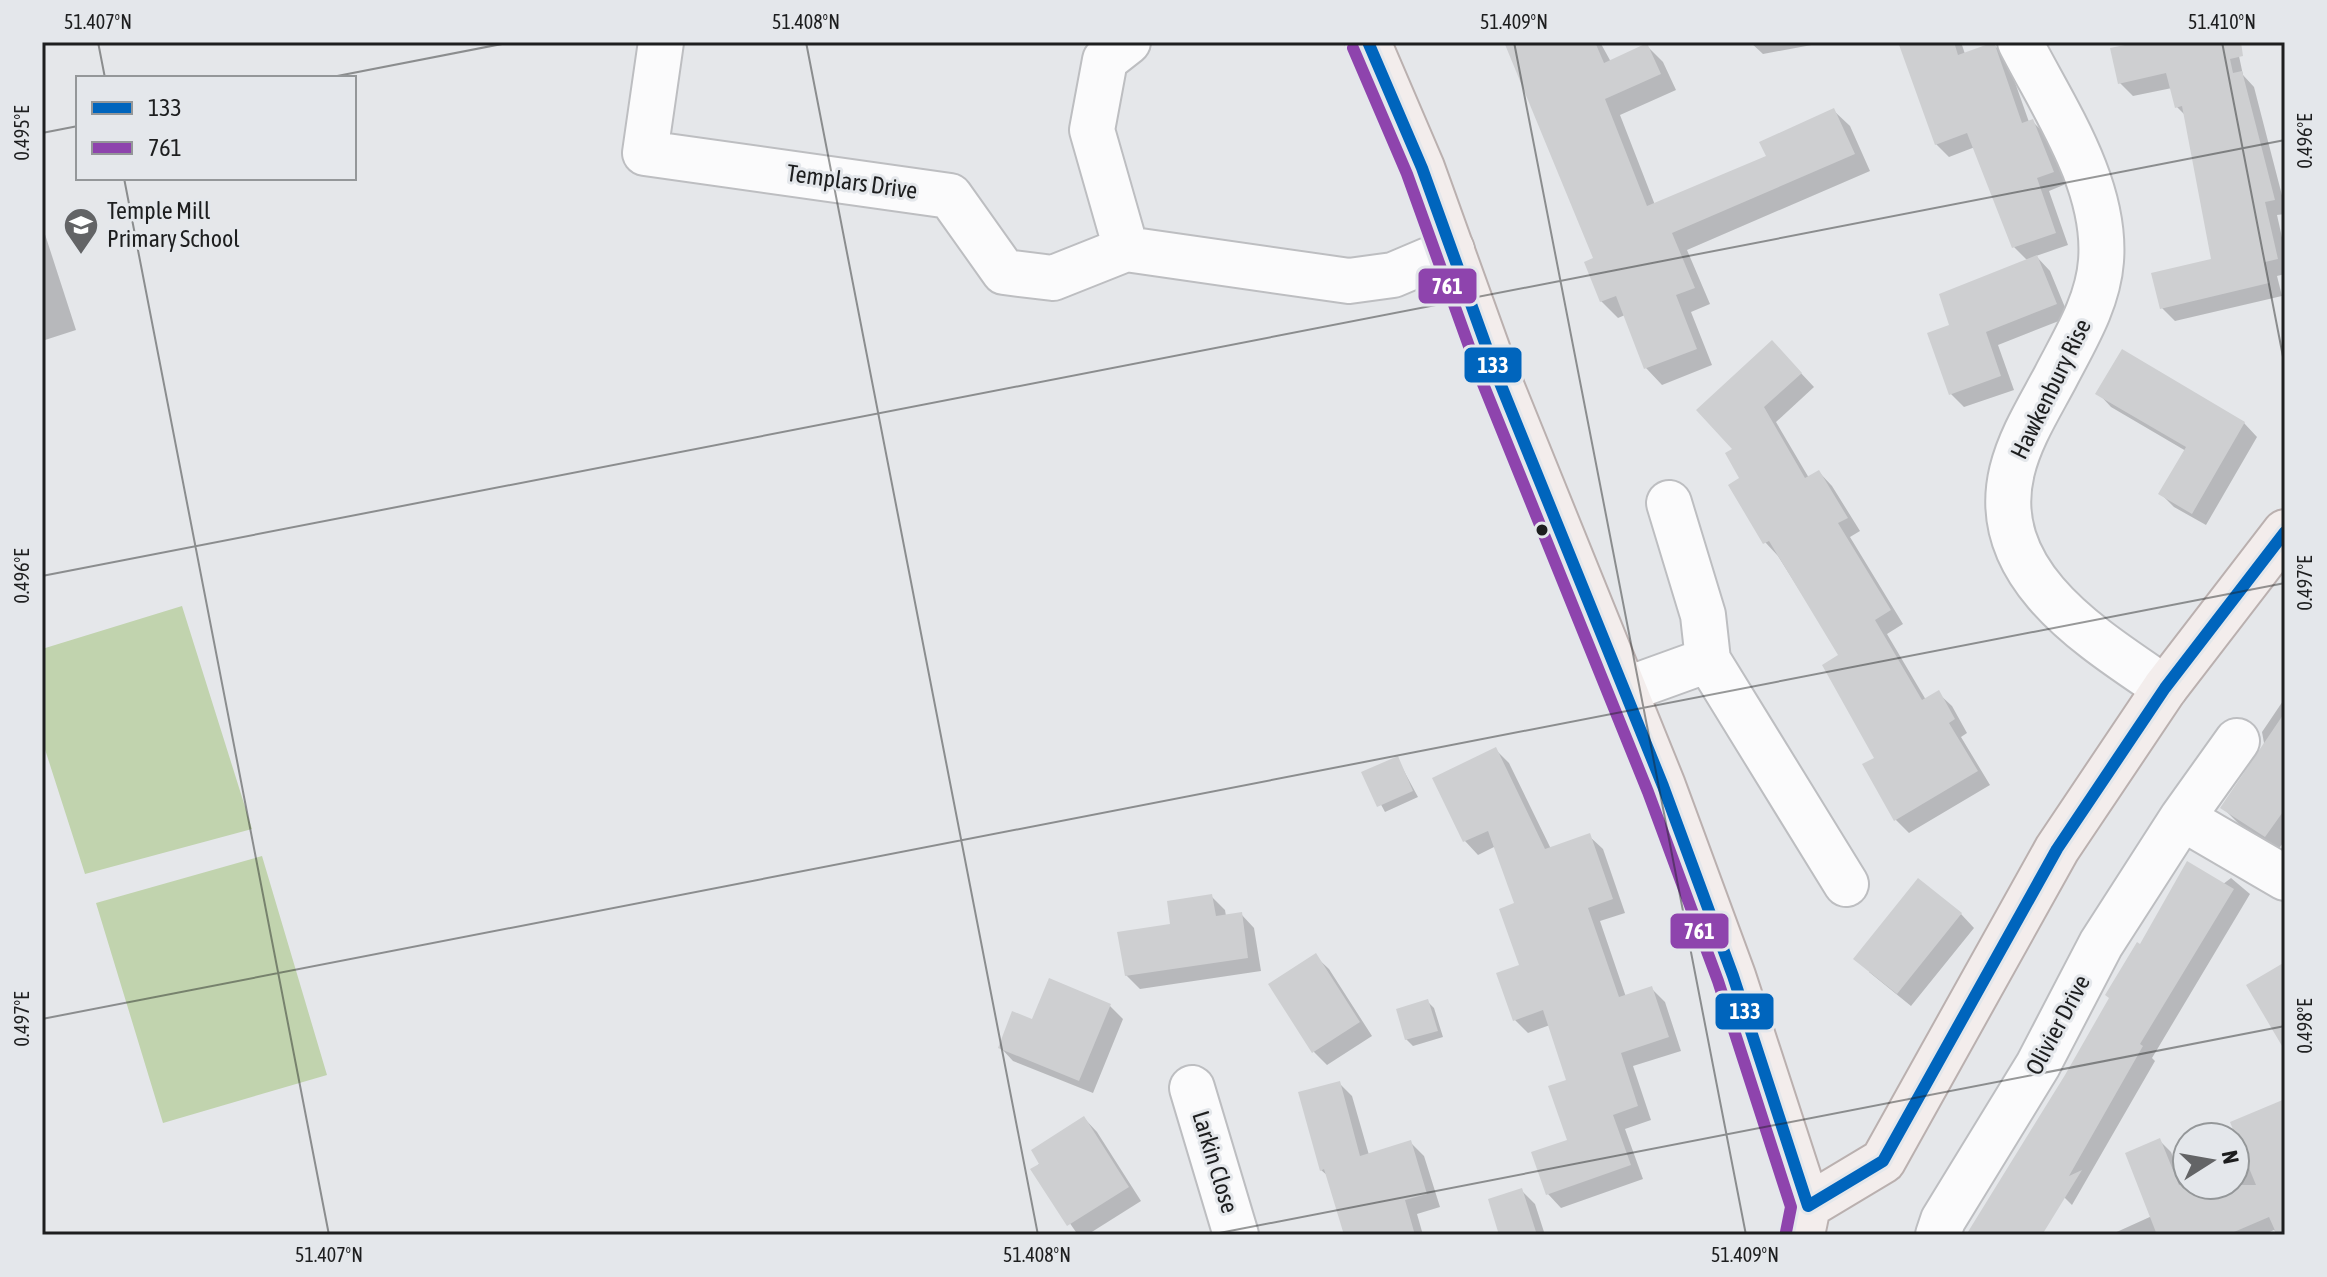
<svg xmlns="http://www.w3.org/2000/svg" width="2327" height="1277" viewBox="0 0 2327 1277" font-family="'Asap Condensed',sans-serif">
<rect width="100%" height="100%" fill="#e5e7ea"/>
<path fill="#c1d3ae" d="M 182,606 L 252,829 L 85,874 L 42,740 L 42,649 Z
M 262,856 L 327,1075 L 163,1123 L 96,903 Z"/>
<path fill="#0003" d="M 1506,42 L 1600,42 L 1611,62 L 1647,46 L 1663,62 L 1676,90 L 1620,115 L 1655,205 L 1768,158 L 1833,110 L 1850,126 L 1870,171 L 1687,250 L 1710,304 L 1691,312 L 1712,365 L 1662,385 L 1646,368 L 1625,315 L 1618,318 L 1601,301 L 1596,259 Z
M 1750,42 L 1817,42 L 1817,44 L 1763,54 Z
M 1900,42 L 1961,42 L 1965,54 L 1993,44 L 2006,57 L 2029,122 L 2032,121 L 2045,134 L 2066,184 L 2049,191 L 2068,245 L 2036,256 L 2050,271 L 2069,317 L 1998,345 L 2014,390 L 1964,407 L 1951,394 L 1952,326 L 2028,261 L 2014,247 L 1975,147 L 1949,157 L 1936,144 Z
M 2150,42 L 2236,42 L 2243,75 L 2254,87 L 2285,207 L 2285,214 L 2277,215 L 2285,251 L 2285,274 L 2277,276 L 2282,296 L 2175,321 L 2162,308 L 2213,261 L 2186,116 L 2177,107 L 2172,88 L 2133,96 L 2120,83 Z
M 42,225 L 76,330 L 42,341 Z
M 1785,356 L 1814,387 L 1776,422 L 1809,478 L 1819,472 L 1832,486 L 1860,531 L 1850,537 L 1903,624 L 1887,634 L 1926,700 L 1938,693 L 1952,706 L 1967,733 L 1961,737 L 1990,785 L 1909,833 L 1895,819 L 1841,656 L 1778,556 L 1765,542 L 1742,479 L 1735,450 Z
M 2098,393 L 2244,423 L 2257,437 L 2206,525 L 2174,507 L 2161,494 L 2186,451 L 2111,407 Z
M 2285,698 L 2285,840 L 2278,850 L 2239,824 L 2223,808 L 2260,756 L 2264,743 L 2262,732 Z
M 1496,750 L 1509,763 L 1551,849 L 1589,836 L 1603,849 L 1625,913 L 1600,921 L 1626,997 L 1651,988 L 1665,1002 L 1681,1051 L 1633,1066 L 1651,1120 L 1625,1129 L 1643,1179 L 1561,1208 L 1548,1194 L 1570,1141 L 1569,1081 L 1550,1025 L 1528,1033 L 1515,1020 L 1521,967 L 1517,905 L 1496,846 L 1478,855 L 1465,841 L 1435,779 Z
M 1397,758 L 1418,797 L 1385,812 L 1364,773 Z
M 2231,878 L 2250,894 L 2152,1058 L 2155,1061 L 2072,1205 L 2060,1193 L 2111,999 L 2141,947 Z
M 1211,896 L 1225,910 L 1226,916 L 1241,914 L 1254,928 L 1261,971 L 1140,989 L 1126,975 L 1173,926 Z
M 1961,914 L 1974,928 L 1911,1006 L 1869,972 Z
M 1315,956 L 1329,969 L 1372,1036 L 1327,1065 L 1314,1052 Z
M 1427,1001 L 1434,1008 L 1443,1037 L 1413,1046 L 1406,1039 Z
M 1110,1006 L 1123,1019 L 1093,1093 L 1013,1061 L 1000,1047 L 1034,1022 Z
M 1339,1083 L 1352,1096 L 1369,1155 L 1411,1143 L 1424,1156 L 1440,1207 L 1417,1214 L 1423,1235 L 1346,1235 L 1328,1176 L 1321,1170 Z
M 2285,1101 L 2285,1231 L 2278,1234 L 2274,1230 L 2263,1235 L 2110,1235 L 2152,1216 L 2160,1141 L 2171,1152 L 2186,1190 L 2199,1185 L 2235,1185 L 2235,1169 L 2249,1163 Z
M 1084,1118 L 1097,1132 L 1141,1201 L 1087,1235 L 1078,1235 L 1033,1170 Z
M 1521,1190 L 1535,1204 L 1545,1235 L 1501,1235 Z"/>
<path fill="#cecfd1" d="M 1504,42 L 1595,42 L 1604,63 L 1647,43 L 1661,74 L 1605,99 L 1647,206 L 1766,156 L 1759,142 L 1834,108 L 1855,154 L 1672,233 L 1695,288 L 1676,295 L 1697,349 L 1644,369 L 1616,296 L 1600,302 L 1584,262 L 1593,258 Z
M 1898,42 L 1954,42 L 1958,55 L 1994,42 L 2022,123 L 2033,119 L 2054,172 L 2037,178 L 2056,233 L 2012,248 L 1967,133 L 1935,145 Z
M 2140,42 L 2241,42 L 2243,56 L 2230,59 L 2233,73 L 2242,71 L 2275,200 L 2265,202 L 2278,259 L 2265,262 L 2269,283 L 2160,309 L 2151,273 L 2211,259 L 2182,106 L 2175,108 L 2166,73 L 2118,84 L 2110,48 Z
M 2037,255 L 2057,304 L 1986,332 L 2001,376 L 1949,395 L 1927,333 L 1949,325 L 1939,294 Z
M 1772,340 L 1802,373 L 1764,407 L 1805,478 L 1819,470 L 1848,518 L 1838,523 L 1891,610 L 1875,620 L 1922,700 L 1939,690 L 1955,719 L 1949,723 L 1978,771 L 1894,821 L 1862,764 L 1874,758 L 1822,665 L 1838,655 L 1769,541 L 1763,544 L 1728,485 L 1739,478 L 1725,453 L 1732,449 L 1696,410 Z
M 2122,349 L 2245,422 L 2192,514 L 2158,494 L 2186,447 L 2095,394 Z
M 2285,712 L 2285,809 L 2265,837 L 2220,808 Z
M 1496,747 L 1545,849 L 1590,833 L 1613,899 L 1588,908 L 1619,997 L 1652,986 L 1669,1037 L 1621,1053 L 1638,1106 L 1613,1115 L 1631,1165 L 1546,1195 L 1531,1152 L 1567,1140 L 1548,1086 L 1566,1080 L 1543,1010 L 1513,1021 L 1496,973 L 1519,965 L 1499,909 L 1514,903 L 1488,831 L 1463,842 L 1432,778 Z
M 1398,756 L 1413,791 L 1377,807 L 1361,772 Z
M 2187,861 L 2234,889 L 2140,1044 L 2143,1046 L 2069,1176 L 2082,1170 L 2042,1235 L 1966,1235 L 2065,1075 L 2109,998 L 2105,995 L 2137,942 L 2140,944 Z
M 1918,878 L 1962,913 L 1897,994 L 1853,959 Z
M 1212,894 L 1216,916 L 1242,912 L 1248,958 L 1125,976 L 1117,932 L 1170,924 L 1167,901 Z
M 1316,953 L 1360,1022 L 1312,1053 L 1268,984 Z
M 2285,962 L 2285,1051 L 2246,985 Z
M 1049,978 L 1111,1004 L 1079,1081 L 998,1048 L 1012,1011 L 1032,1019 Z
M 1428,999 L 1438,1031 L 1405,1040 L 1396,1009 Z
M 1340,1081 L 1360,1156 L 1411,1140 L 1427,1194 L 1405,1200 L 1415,1235 L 1344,1235 L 1324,1169 L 1320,1171 L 1298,1092 Z
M 2285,1099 L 2285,1235 L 2277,1235 L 2269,1217 L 2227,1235 L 2157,1235 L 2125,1153 L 2160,1138 L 2179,1185 L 2256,1185 L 2230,1122 Z
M 1084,1116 L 1129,1187 L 1067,1226 L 1030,1169 L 1039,1164 L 1031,1150 Z
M 1522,1188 L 1537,1235 L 1499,1235 L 1488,1199 Z"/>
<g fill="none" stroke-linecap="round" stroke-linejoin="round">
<g stroke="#bdbec1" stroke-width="48">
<path id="minor" d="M 661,42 L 645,153 L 950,196 L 1004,272 L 1053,278 L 1126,249 L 1349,281 L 1393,275 L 1452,250
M 2020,42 C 2053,107 2107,184 2101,261 C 2098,303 2074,341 2055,378 C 2039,408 2020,438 2012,471 C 1987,575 2092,638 2165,688
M 1126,249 L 1092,130 L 1105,60 L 1128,42
M 1669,503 L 1703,615 L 1708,660
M 1625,690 L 1708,660 L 1846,884
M 2237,741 L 2182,818 L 2285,878
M 1192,1088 L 1236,1235
M 1938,1235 L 1943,1220 L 2038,1065 L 2101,944 L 2182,818"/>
</g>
<g stroke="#bab0af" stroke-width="48">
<path id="major" d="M 1368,42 L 1422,168 L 1494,368 L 1663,786 L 1733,976 L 1808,1206 L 1802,1235
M 1808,1206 L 1883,1161 L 2057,849 L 2165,688 L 2285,532"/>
</g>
<use href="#minor" stroke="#fbfbfc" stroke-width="44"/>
<use href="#major" stroke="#f3edec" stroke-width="44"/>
<g stroke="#e4e7eb" stroke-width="18">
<path id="bus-1" d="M 1368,42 L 1422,168 L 1494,368 L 1663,786 L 1733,976 L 1808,1206 L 1883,1161 L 2057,849 L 2165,688 L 2285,532"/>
</g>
<g stroke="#e4e7eb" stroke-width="18">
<path id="bus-2" d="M 1353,48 L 1407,174 L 1479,374 L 1648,792 L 1718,981 L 1791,1207 L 1786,1232"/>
</g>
<use href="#bus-1" stroke="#0065bd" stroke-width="12"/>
<use href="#bus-2" stroke="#8e44ad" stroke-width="12"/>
</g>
<path fill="none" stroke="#1d1e1f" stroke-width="2" stroke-opacity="0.45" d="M 98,42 L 105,78M 806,42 L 1038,1235M 1514,42 L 1746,1235M 2222,42 L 2285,367M 327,78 L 512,42M 42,133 L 78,126M 124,178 L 329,1235M 42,576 L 2285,140M 42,1019 L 2285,583M 1209,1235 L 2285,1026"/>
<defs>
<g id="school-pin" transform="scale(1.8)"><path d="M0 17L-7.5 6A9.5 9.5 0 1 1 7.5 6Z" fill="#636466" stroke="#e4e7eb"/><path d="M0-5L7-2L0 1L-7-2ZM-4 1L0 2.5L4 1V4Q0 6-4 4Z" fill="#fff"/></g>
</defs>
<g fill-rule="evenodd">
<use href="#school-pin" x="81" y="225"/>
</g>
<circle fill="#1d1e1f" stroke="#e4e7eb" stroke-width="3" cx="1542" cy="530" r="7"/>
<g text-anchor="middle" stroke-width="6" stroke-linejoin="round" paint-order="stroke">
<g font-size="24" fill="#1d1e1f" stroke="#e4e7eb">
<text transform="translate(852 182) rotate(8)" y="8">Templars Drive</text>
<text transform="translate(2051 389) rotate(-64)" y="8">Hawkenbury Rise</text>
<text transform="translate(2058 1025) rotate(-62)" y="8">Olivier Drive</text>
<text transform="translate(1215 1162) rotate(73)" y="8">Larkin Close</text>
</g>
<g font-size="24" fill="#1d1e1f" stroke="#e4e7eb" text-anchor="start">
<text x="107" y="219">Temple Mill<tspan x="107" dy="28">Primary School</tspan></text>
</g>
</g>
<g stroke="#e4e7eb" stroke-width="3">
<rect x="1417" y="267" width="61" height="38" rx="8" fill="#8e44ad"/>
<rect x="1463" y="346" width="60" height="38" rx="8" fill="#0065bd"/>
<rect x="1669" y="912" width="61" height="38" rx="8" fill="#8e44ad"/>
<rect x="1714" y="992" width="61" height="39" rx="8" fill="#0065bd"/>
</g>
<g font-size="22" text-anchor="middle" font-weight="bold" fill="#fff">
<text x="1447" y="294">761</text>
<text x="1493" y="373">133</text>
<text x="1699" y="939">761</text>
<text x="1745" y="1019">133</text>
</g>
<rect width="2327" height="1277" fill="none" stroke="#e4e7eb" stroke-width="88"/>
<rect x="76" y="76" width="280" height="104" fill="#e4e7eb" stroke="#949799" stroke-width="2"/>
<rect x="92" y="102" width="40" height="12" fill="#0065bd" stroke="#949799" stroke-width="2"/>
<text x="148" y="116" font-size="24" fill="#1d1e1f">133</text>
<rect x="92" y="142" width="40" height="12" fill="#8e44ad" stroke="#949799" stroke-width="2"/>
<text x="148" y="156" font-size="24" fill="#1d1e1f">761</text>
<g transform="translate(2211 1161) rotate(79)"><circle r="38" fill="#e4e7eb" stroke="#949799" stroke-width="2"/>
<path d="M0-6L14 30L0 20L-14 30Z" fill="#636466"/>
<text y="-12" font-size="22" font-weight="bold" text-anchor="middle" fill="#1d1e1f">N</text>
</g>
<rect x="44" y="44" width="2239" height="1189" fill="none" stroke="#1d1e1f" stroke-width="3"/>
<g font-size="20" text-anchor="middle" fill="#1d1e1f">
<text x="98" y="29">51.407°N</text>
<text x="806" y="29">51.408°N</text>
<text x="1514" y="29">51.409°N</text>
<text x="2222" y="29">51.410°N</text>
<text transform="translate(22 133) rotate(-90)" y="7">0.495°E</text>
<text transform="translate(2305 141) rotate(-90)" y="7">0.496°E</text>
<text transform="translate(22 576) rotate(-90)" y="7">0.496°E</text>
<text transform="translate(2305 583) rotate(-90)" y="7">0.497°E</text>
<text transform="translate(22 1019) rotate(-90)" y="7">0.497°E</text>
<text transform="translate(2305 1026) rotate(-90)" y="7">0.498°E</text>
<text x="329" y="1262">51.407°N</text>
<text x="1037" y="1262">51.408°N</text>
<text x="1745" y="1262">51.409°N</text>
</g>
</svg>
